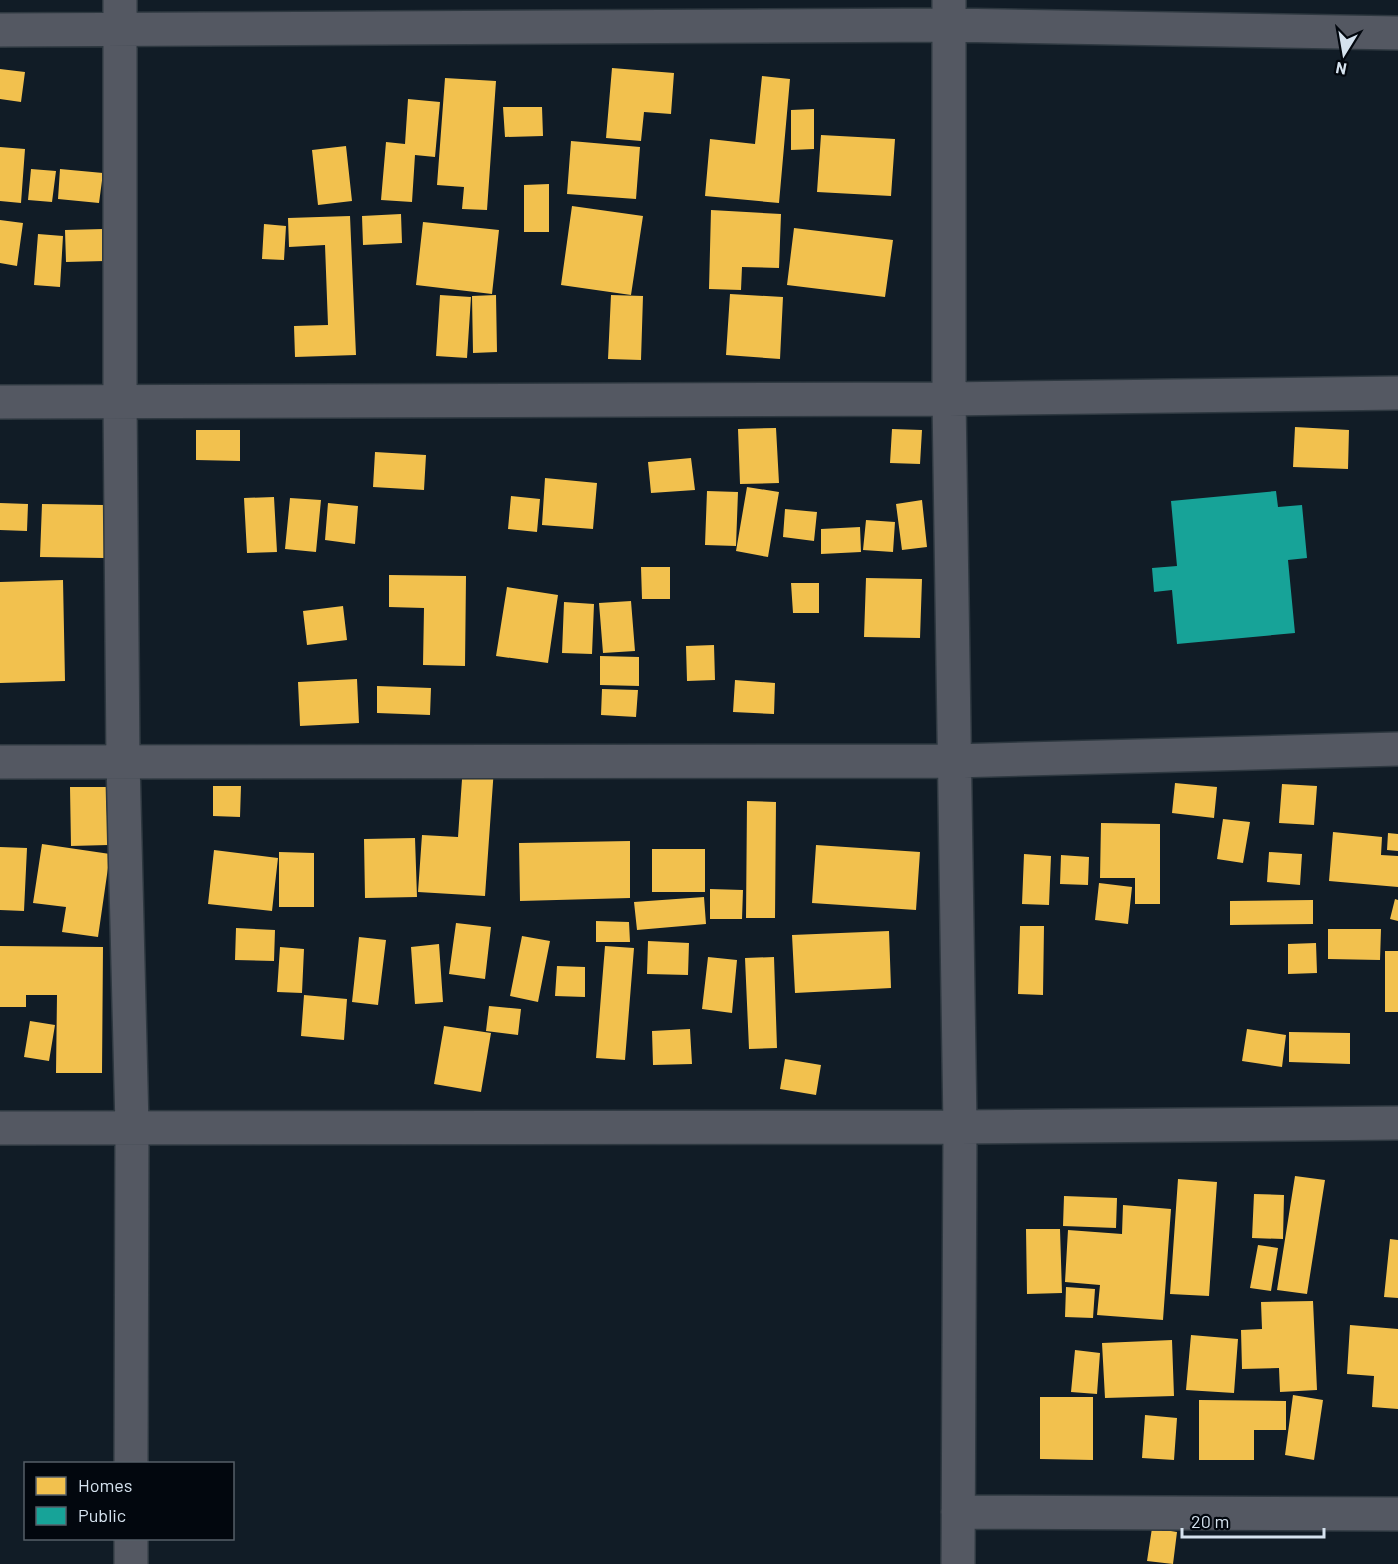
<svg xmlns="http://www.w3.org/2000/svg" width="1398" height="1564" font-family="Barlow,sans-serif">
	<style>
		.homes { fill: #f2c14e }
		.public { fill: #17a398 }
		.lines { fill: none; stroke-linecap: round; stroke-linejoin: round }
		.minor-casing { stroke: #2e3840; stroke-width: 36 }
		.minor { stroke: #545862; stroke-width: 33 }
	</style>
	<rect width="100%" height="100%" fill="#111c26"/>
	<!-- homes -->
	<path class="homes" d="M612,68L674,73L671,114L644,112L641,141L606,138Z
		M0,69L25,72L21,102L0,99Z
		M762,76L790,79L779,203L705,196L710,139L755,144Z
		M445,78L496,81L487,210L462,209L464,187L437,185Z
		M408,99L440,102L435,157L415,155L412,202L381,200L386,142L405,144Z
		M503,107H542L543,136L505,137Z
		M814,109V149L791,150V110Z
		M821,135L895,139L891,196L817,192Z
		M571,141L640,147L636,199L567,194Z
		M346,146L352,201L318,205L312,150Z
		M0,147L25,149L21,203L0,201Z
		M31,169L56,171L52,202L28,200Z
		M60,169L103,173L99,203L58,199Z
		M549,184V232H524V185Z
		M572,206L643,216L631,295L561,285Z
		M711,210L781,214L779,268L742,267L741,290L709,289Z
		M401,214L402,243L363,245L362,216Z
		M350,216L356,355L295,357L294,326L328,325L325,245L289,247L288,218Z
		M0,220L23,223L17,266L0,263Z
		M423,222L499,230L492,294L416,285Z
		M264,224L286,226L284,260L262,259Z
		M794,228L893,240L885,297L787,285Z
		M103,229L105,261L66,262L65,230Z
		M38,234L63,236L60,287L34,285Z
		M730,294L783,297L780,359L726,355Z
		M440,295L471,297L467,358L436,356Z
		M496,295L497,352L473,353L472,296Z
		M611,295L643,296L641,360L608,359Z
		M1295,427L1349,430L1348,469L1293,467Z
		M776,428L779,483L740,484L738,429Z
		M892,429L922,430L920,464L890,463Z
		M196,430H240V461L196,460Z
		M375,452L426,455L424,490L373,487Z
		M691,458L695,490L651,493L648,462Z
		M545,478L597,483L593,529L542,525Z
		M747,487L779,492L768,557L736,551Z
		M707,491L738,492L736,546L705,545Z
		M511,496L540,499L537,532L508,529Z
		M274,497L277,552L247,553L244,498Z
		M290,498L321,500L316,552L285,549Z
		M922,500L927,547L902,550L896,504Z
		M0,503L28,504L27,531L0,530Z
		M328,503L358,506L355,544L325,540Z
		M42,504L104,505V558L40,557Z
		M785,509L817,512L814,541L783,537Z
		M866,520L895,522L893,552L863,550Z
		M860,527L861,552L821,554V529Z
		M641,567H670V599H642Z
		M389,575L466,576L465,666L423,665L424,608L389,607Z
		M866,578L922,579L920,638L864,637Z
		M63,580L65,681L0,683V582Z
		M791,583H819V613H793Z
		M507,587L558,595L548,663L496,656Z
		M631,601L635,651L603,653L599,603Z
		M564,602L594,604L592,654L562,653Z
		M343,606L347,640L307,645L303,611Z
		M714,645L715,680L687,681L686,646Z
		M600,656L639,657V686L600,685Z
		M357,679L359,723L300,726L298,682Z
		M735,680L775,683L774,714L733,712Z
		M377,686L431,688L430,715L377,713Z
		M602,689L638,690L636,717L601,715Z
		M463,765L494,768L485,896L418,892L422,835L458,837Z
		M1175,783L1217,787L1214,818L1172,813Z
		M1282,784L1317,786L1314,825L1279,823Z
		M213,786H241L240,817L213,816Z
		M70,787H106L108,845L71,846Z
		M747,801L776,802L775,918H746Z
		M1223,819L1250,822L1243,863L1217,859Z
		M1101,823L1160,824V904H1135V878H1100Z
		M1333,832L1382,837L1381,855L1398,856V887L1329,881Z
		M1388,833L1398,834V851L1387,850Z
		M415,838L417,897L365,898L364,839Z
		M630,841V898L520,901L519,843Z
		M42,844L110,854L98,937L62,932L66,907L33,903Z
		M816,845L920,852L916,910L812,903Z
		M0,847L27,848L24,911L0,910Z
		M652,849H705V892H652Z
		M214,850L278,858L272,911L208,904Z
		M279,852L314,853V907H279Z
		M1269,852L1302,854L1300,885L1267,882Z
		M1024,854L1051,856L1049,905L1022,904Z
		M1061,855L1089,857L1088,885L1060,884Z
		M1099,883L1132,887L1128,924L1095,920Z
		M710,889L743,890L742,919H710Z
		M704,897L706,924L637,930L634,902Z
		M1395,899L1398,900V921L1390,919Z
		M1313,900V924L1230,925V901Z
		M596,921L629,922L630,942H596Z
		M456,923L491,927L485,979L449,974Z
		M1020,926H1044L1043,995L1018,994Z
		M236,928L275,930L274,961L235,960Z
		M1328,929H1381L1380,960L1328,959Z
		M889,931L891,988L795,993L792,935Z
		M522,936L550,941L538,1002L510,996Z
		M359,937L386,940L378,1005L352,1002Z
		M648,941L689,943L688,975L647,974Z
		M1316,943L1317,973L1288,974V944Z
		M439,944L443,1002L415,1004L411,947Z
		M0,946L103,947L102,1073H56L57,995H26V1007H0Z
		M605,946L634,948L625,1060L596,1058Z
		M280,947L304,949L302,993L277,992Z
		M1385,951H1398V1012H1385Z
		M708,957L737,960L732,1013L702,1009Z
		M774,957L777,1048L749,1049L745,958Z
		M557,966L585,967V997L555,996Z
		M304,995L347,999L344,1040L301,1036Z
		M489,1006L521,1009L518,1035L486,1031Z
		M30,1021L55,1025L49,1061L24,1057Z
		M444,1026L491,1033L481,1092L434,1084Z
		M690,1029L692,1064L653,1065L652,1031Z
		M1247,1029L1286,1035L1282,1067L1242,1061Z
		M1289,1032L1350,1033V1064L1289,1062Z
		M785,1059L821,1065L816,1095L780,1089Z
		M1295,1176L1325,1180L1307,1294L1277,1290Z
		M1178,1179L1217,1182L1209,1296L1170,1294Z
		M1254,1194L1284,1195L1283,1239L1252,1238Z
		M1064,1196L1117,1198L1116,1228L1063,1226Z
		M1123,1205L1171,1209L1163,1320L1097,1315L1100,1285L1065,1282L1068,1230L1122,1234Z
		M1026,1229H1060L1062,1293L1027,1294Z
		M1390,1239L1398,1240V1298L1384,1297Z
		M1258,1245L1278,1248L1271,1291L1250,1288Z
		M1066,1287L1095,1289L1093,1318L1065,1317Z
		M1313,1301L1317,1390L1280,1392L1279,1368L1242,1369L1241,1330L1262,1329L1261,1302Z
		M1350,1325L1398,1329V1409L1372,1407L1374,1376L1347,1374Z
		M1191,1335L1238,1339L1234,1393L1186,1390Z
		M1172,1340L1174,1396L1105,1398L1102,1343Z
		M1075,1350L1100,1353L1097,1394L1071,1392Z
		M1293,1395L1323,1400L1314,1460L1285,1455Z
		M1040,1397H1093V1460L1040,1459Z
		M1199,1400L1286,1401V1430H1254V1460H1199Z
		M1145,1415L1177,1418L1174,1460L1142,1458Z
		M1152,1528L1177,1532L1173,1564L1147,1561Z"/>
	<!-- public -->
	<path class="public" d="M1276,491L1278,507L1302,505L1307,558L1288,560L1295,633L1177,644L1172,590L1154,592L1152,568L1177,566L1171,501Z"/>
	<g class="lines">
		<defs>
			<path id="minor" d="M120,0V401L123,761L132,1127L131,1464
				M949,0V399L960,1127L958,1564
				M0,30L949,25L1398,33
				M0,402L949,399L1398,393
				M0,762L954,761L1398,749
				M0,1128L960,1127L1398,1123
				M958,1512L1398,1514
				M131,1564V1538"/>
		</defs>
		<!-- minor casing -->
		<use href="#minor" class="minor-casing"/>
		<!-- minor -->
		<use href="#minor" class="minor"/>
	</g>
	<!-- legend -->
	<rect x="24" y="1462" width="210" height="78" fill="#02070e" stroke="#565f68" stroke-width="1.5"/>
	<rect x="36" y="1477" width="30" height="18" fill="#f2c14e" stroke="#565f68" stroke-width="1.5"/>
	<text x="78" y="1492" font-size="18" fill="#d5e2ee">Homes</text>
	<rect x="36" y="1507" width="30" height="18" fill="#17a398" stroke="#565f68" stroke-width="1.5"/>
	<text x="78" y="1522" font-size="18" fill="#d5e2ee">Public</text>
	<!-- north arrow -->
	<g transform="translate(1344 54) rotate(191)" stroke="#02070e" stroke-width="4.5" paint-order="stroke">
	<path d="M0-4.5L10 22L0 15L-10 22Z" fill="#d5e2ee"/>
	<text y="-9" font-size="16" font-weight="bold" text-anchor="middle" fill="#d5e2ee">N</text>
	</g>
	<!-- scale -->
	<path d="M1182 1528v9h142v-9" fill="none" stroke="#d5e2ee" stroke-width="3"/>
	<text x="1191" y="1528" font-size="18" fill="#d5e2ee" stroke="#02070e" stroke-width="4.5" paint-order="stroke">20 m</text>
</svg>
